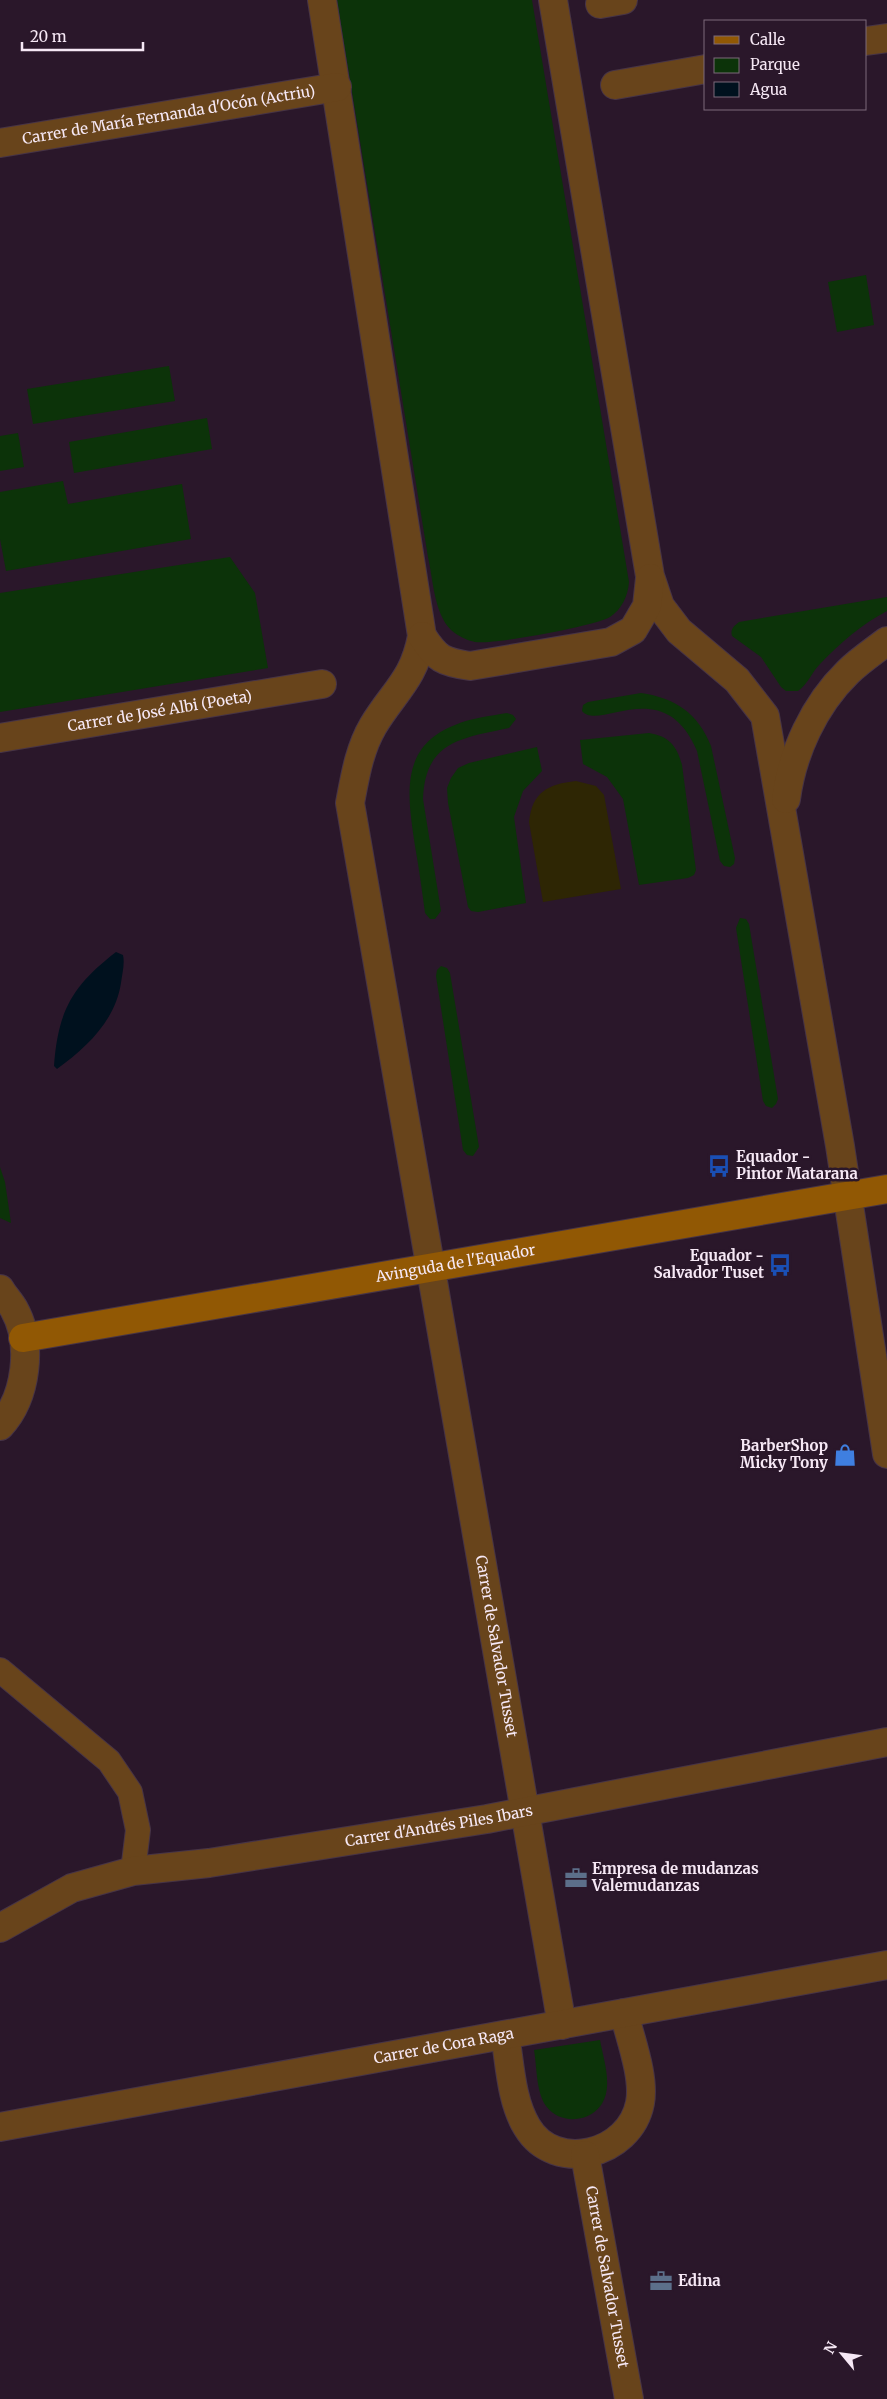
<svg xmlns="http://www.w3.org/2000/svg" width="887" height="2399" font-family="Merriweather,serif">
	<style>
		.green { fill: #0c3309 }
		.sand { fill: #2e2604 }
		.water { fill: #00111e }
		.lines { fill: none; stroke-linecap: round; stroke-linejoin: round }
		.lane-casing { stroke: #473446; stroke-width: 26 }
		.street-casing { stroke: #473446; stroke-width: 30 }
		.secondary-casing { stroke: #473446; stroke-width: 30 }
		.lane { stroke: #68441b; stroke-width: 24 }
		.street { stroke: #68441b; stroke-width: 28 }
		.secondary { stroke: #915804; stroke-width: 28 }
		.labels { text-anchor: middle; stroke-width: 5; stroke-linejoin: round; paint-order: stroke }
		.street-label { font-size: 15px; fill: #f6e8f5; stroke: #2a172a }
		.poi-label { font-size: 15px; font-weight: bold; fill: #f6e8f5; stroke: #2a172a; text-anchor: start }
	</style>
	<rect width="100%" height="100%" fill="#2a172a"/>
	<!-- green -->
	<path class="green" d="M337,0H532L629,582C628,596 622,609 610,617C596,626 491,645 475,642C466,640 458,636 451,630C434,613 433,579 428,557Z
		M866,275L874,325L837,332L828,282Z
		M169,366L175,401L33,424L27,389Z
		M207,418L212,449L74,473L69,442Z
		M18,433L24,467L0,471V436Z
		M63,481L68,504L182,484L191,539L6,571L0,539V492Z
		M230,557L255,593L268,668L0,712V593Z
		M887,597V611C862,624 840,643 820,664C812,672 808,684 798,691H786L781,687L761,657L732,636C730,629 734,626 739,622Z
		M641,693C675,698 698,713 711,746L735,858L734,864L730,867L724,866L720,861L697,751C664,672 599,732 582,711L583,705L588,702Z
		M507,713L513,715L516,719L509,728C462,738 425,741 423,799L441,911L435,919H430L425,913C422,891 419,868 415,846C408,798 398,747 455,725C471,718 490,716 507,713Z
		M649,733C669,736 677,746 682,765L696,870L694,875L688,878L639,885L623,799L607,777L583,764L580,740Z
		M537,747L542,771L523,791L514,817L526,903L478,912L471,911L468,907L448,803L447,788L451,778L458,768L469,763Z
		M740,918L746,919L749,924L778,1099L776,1104L772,1108L766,1106L763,1101L736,928Z
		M441,966L447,968L450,973L479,1147L473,1156L467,1155L463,1150L436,976L437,970Z
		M0,1167L5,1182L11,1223L0,1218Z
		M600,2040C603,2057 611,2080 605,2097C597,2122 561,2127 546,2106C536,2092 537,2067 534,2050Z"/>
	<!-- sand -->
	<path class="sand" d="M576,781L596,786L604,795L621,889L543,902L529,822C532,792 548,784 576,781Z"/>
	<!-- water -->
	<path class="water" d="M116,952L123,955C125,964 122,974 121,983C115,1021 87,1047 57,1069L54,1066C58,1011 72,986 116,952Z"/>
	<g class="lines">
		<defs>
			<path id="lane" d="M0,1670L109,1761L130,1792L138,1830L133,1871"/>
			<g id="street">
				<path id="s1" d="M322,0L422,636C414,680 394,691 373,726C359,750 355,777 350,803L562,2025"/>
				<path d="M553,0L650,576L660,606L679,631L737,680L765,716L840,1146L887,1454"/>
				<path d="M600,4L623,0"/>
				<path d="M866,41L887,38"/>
				<path d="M615,85L706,69"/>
				<path id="s2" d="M0,143L337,87"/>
				<path d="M422,636C437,659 443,662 470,666L611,642L633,630L647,606L650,578"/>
				<path id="s3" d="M0,738L322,684"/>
				<path d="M786,799C792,753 814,705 848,672C859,661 874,651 887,641"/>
				<path d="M0,1289C4,1296 10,1302 14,1309C33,1343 27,1397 0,1426"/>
				<path id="s4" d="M0,1928L72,1888L133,1871L209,1863L487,1819L887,1742"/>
				<path d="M505,2035C510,2064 511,2101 527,2127C555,2174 630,2155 640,2103C645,2077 630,2038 624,2013"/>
				<path id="s5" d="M0,2127L887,1965"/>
				<path id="s6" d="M585,2155L629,2399"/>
			</g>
			<g id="secondary">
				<path id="s7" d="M23,1338L887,1189"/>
			</g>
		</defs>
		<!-- lane casing -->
		<use href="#lane" class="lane-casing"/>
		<!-- street casing -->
		<use href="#street" class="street-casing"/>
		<!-- secondary casing -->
		<use href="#secondary" class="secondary-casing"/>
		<!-- lane -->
		<use href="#lane" class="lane"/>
		<!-- street -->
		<use href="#street" class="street"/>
		<!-- secondary -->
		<use href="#secondary" class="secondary"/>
	</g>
	<!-- icons -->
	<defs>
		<symbol id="bus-bare" viewBox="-9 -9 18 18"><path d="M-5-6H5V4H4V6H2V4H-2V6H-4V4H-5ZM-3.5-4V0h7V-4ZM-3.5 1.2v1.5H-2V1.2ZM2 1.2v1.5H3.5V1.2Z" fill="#1a4fb4" stroke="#2a172a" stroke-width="2.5" paint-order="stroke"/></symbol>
		<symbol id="shop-bare" viewBox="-9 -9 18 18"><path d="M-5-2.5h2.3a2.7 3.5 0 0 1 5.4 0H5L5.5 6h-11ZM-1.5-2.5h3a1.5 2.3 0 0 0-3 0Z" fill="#3f7fe0" stroke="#2a172a" stroke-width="2.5" paint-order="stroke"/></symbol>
		<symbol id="office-bare" viewBox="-9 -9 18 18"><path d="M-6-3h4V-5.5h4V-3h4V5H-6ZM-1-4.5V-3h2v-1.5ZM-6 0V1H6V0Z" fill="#5c6f8a" stroke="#2a172a" stroke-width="2.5" paint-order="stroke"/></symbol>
	</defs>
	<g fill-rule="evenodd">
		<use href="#bus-bare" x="703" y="1150" width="32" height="32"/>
		<use href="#bus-bare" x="764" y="1249" width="32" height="32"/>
		<use href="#shop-bare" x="829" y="1439" width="32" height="32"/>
		<use href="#office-bare" x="560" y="1862" width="32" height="32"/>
		<use href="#office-bare" x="645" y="2265" width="32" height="32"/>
	</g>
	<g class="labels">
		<!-- street labels -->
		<g class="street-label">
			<text dy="5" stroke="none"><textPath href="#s2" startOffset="171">Carrer de María Fernanda d'Ocón (Actriu)</textPath></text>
			<text dy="5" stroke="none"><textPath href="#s3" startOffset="162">Carrer de José Albi (Poeta)</textPath></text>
			<text dy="5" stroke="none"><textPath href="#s7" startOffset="439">Avinguda de l'Equador</textPath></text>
			<text dy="5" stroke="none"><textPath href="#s1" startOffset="1684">Carrer de Salvador Tusset</textPath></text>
			<text dy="5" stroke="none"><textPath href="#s4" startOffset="455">Carrer d'Andrés Piles Ibars</textPath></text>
			<text dy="5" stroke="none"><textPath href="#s5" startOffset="451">Carrer de Cora Raga</textPath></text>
			<text dy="5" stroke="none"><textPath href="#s6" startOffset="124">Carrer de Salvador Tusset</textPath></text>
		</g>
		<!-- poi labels -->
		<g class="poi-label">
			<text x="736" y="1162">Equador -<tspan x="736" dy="17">Pintor Matarana</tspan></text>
			<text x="764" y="1261" text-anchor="end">Equador -<tspan x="764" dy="17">Salvador Tuset</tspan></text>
			<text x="828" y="1451" text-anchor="end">BarberShop<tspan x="828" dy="17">Micky Tony</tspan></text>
			<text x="592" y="1874">Empresa de mudanzas<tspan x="592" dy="17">Valemudanzas</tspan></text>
			<text x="678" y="2286">Edina</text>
		</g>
	</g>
	<!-- legend -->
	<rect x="704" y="20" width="162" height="90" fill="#2a172a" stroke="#7c6b7b"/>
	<rect x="714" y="36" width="25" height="8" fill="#915804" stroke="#7c6b7b"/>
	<text x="750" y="45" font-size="15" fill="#f6e8f5">Calle</text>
	<rect x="714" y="58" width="25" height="15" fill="#0c3309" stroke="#7c6b7b"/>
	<text x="750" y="70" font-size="15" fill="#f6e8f5">Parque</text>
	<rect x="714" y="82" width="25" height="15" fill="#00111e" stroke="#7c6b7b"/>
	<text x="750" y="95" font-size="15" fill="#f6e8f5">Agua</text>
	<!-- north arrow -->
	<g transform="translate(842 2354) rotate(299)" stroke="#2a172a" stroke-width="4" paint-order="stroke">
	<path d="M0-4L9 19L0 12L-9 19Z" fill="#f6e8f5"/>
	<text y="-8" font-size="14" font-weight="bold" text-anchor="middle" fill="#f6e8f5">N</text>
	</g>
	<!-- scale -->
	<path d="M22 42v8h121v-8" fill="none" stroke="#f6e8f5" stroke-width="2.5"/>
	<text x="30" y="42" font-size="15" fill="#f6e8f5" stroke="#2a172a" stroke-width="4" paint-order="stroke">20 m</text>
</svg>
